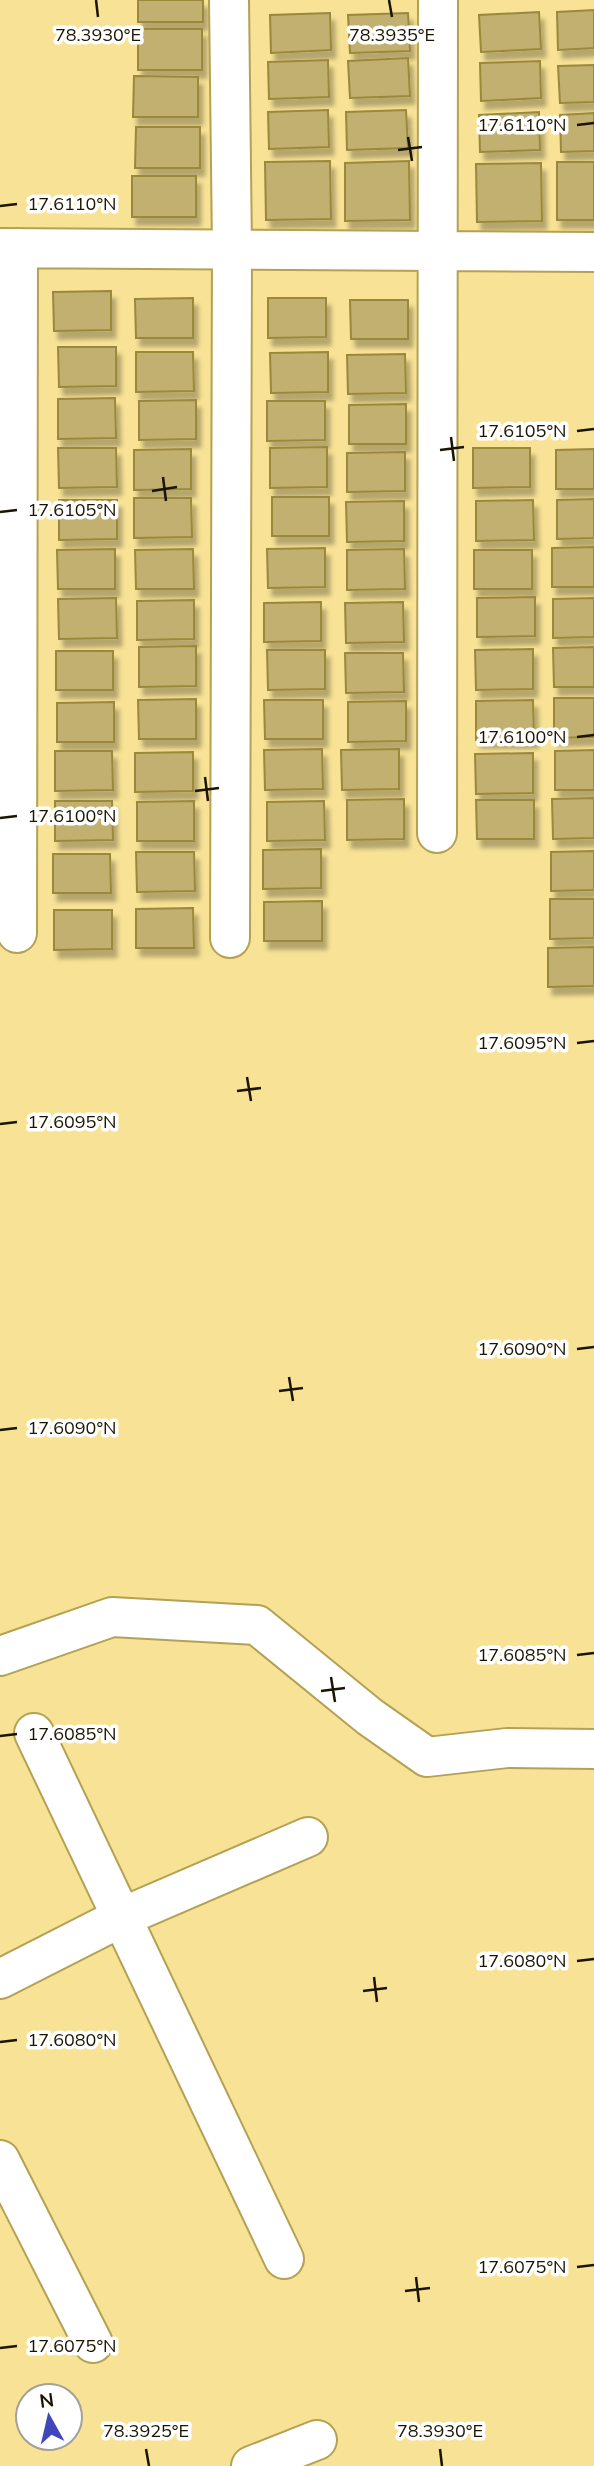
<svg xmlns="http://www.w3.org/2000/svg" width="594" height="2466" font-family="Mulish,sans-serif">
	<style>
		.building { fill: #c1b070; stroke: #9b883b; stroke-width: 2; filter: url(#shadow) }
		.lines { fill: none; stroke-linecap: round; stroke-linejoin: round }
		.minor-casing { stroke: #b4a154; stroke-width: 42 }
		.minor { stroke: #fff; stroke-width: 38 }
		.ticks { fill: none; stroke: #1a1400; stroke-width: 2.5 }
		.ticks-label { font-size: 18px; text-anchor: middle; fill: #1a1400; stroke: #fff; stroke-width: 7; stroke-linejoin: round; paint-order: stroke }
	</style>
	<defs>
		<filter id="shadow"><feDropShadow dx="4.5" dy="8" stdDeviation="2" flood-color="#0004"/></filter>
	</defs>
	<rect width="100%" height="100%" fill="#f7e295"/>
	<!-- building -->
	<path class="building" d="M138,0H203V22H138Z
		M594,10V48L558,50L557,12Z
		M539,12L541,49L481,52L479,15Z
		M330,13L331,50L271,53L270,15Z
		M408,13L410,51L350,53L348,15Z
		M138,29H202V70H138Z
		M408,58L410,96L350,98L348,61Z
		M328,60L329,97L269,99L268,62Z
		M540,61L541,98L481,101L480,63Z
		M594,65V102L560,103L558,66Z
		M134,76L198,77V117H133Z
		M328,110L329,147L269,149L268,112Z
		M406,110L408,148L347,150L346,112Z
		M539,112L540,150L480,152L479,115Z
		M594,113V151L561,152L560,115Z
		M136,127H200V168H135Z
		M330,161L331,219L266,220L265,162Z
		M409,161L410,220L345,221V163Z
		M557,162H594V220H557Z
		M541,163L542,221L477,222L476,164Z
		M132,176H196V217H132Z
		M111,291V330L54,331L53,292Z
		M193,298V338H136L135,299Z
		M268,298H326V337L268,338Z
		M350,300H408V339H351Z
		M58,347H116V386L59,387Z
		M136,352H193L194,391L136,392Z
		M328,352V392L271,393L270,353Z
		M405,354L406,393L348,394L347,355Z
		M115,398L116,438L58,439V399Z
		M196,400V439L139,440V401Z
		M267,401H325V440L267,441Z
		M406,404V444H349V405Z
		M327,447V487L270,488V448Z
		M58,448H116L117,487L59,488Z
		M473,448H530V487L473,488Z
		M191,449V489L134,490V450Z
		M594,449V489H556V450Z
		M405,452V491L347,492V453Z
		M272,497H329V536H272Z
		M134,498H191L192,537L134,538Z
		M594,499V538L557,539V500Z
		M59,500H117V539L59,540Z
		M533,500L534,540L476,541V501Z
		M404,501V541L347,542L346,502Z
		M594,547V587H552V548Z
		M325,548V587L268,588L267,549Z
		M115,549V589H58L57,550Z
		M193,549L194,589H136L135,550Z
		M404,549L405,589L347,590V550Z
		M474,550H532V589H474Z
		M535,597V636L477,637V598Z
		M116,598L117,638L59,639L58,599Z
		M594,598V637L553,638V599Z
		M194,600V639L137,640V601Z
		M321,602V641L264,642V603Z
		M403,602L404,642L346,643L345,603Z
		M196,646V686L139,687V647Z
		M594,647V687H554L553,648Z
		M533,649V689L476,690L475,650Z
		M267,650H325V689L268,690Z
		M56,651H113V690H56Z
		M345,653H403L404,692L346,693Z
		M554,698H594V737L554,738Z
		M196,699V739H139L138,700Z
		M264,700H323V739H265Z
		M533,700L534,740H476V701Z
		M406,701V741L348,742V702Z
		M114,702V742H57V703Z
		M322,749L323,789L265,790L264,750Z
		M399,749V789L342,790L341,750Z
		M594,750V790H555V751Z
		M55,751H112L113,790L55,791Z
		M193,752V791L135,792V753Z
		M533,753V793L476,794L475,754Z
		M594,798V838L553,839L552,799Z
		M404,799V839L347,840V800Z
		M476,800H534V839H477Z
		M55,801H112L113,840L55,841Z
		M194,801V841H137V802Z
		M324,801L325,840L267,841V802Z
		M321,849V888L263,889V850Z
		M594,851V890L551,891V852Z
		M136,852H194L195,891L137,892Z
		M53,854H110L111,893H53Z
		M550,899H594V938L550,939Z
		M322,901V941H264V902Z
		M193,908L194,948H136V909Z
		M54,910H112V949L54,950Z
		M594,947V986L548,987V948Z"/>
	<g class="lines">
		<defs>
			<path id="minor" d="M229,0L232,249L230,938
				M0,248L594,252
				M437,833L438,0
				M17,933L18,248
				M0,1656L112,1617L257,1625L370,1717L427,1757L507,1748L594,1749
				M34,1733L284,2259
				M0,1979L120,1918L308,1837
				M0,2160L93,2343
				M251,2466L317,2440"/>
		</defs>
		<!-- minor casing -->
		<use href="#minor" class="minor-casing"/>
		<!-- minor -->
		<use href="#minor" class="minor"/>
	</g>
	<!-- ticks -->
	<path class="ticks" d="M96,0L98,17M389,0L392,17M577,125L594,123M408,137L412,161M398,150L422,147M0,206L17,204M577,431L594,429M451,437L454,461M440,450L464,447M163,477L166,501M152,491L177,487M0,512L17,510M577,737L594,735M205,777L208,801M195,791L219,788M0,818L17,816M577,1043L594,1041M247,1077L251,1101M237,1091L261,1088M0,1124L17,1122M577,1349L594,1347M289,1377L293,1401M279,1391L303,1388M0,1430L17,1428M577,1655L594,1653M331,1677L335,1702M321,1691L345,1688M0,1736L17,1734M577,1961L594,1959M374,1977L377,2002M363,1991L387,1988M0,2042L17,2040M577,2267L594,2265M416,2277L419,2302M405,2291L430,2288M0,2348L17,2346M146,2449L149,2466M440,2449L442,2466"/>
	<g class="ticks-label">
		<text x="98" y="41">78.3930°E</text>
		<text x="392" y="41">78.3935°E</text>
		<text x="522" y="131">17.6110°N</text>
		<text x="72" y="210">17.6110°N</text>
		<text x="522" y="437">17.6105°N</text>
		<text x="72" y="516">17.6105°N</text>
		<text x="522" y="743">17.6100°N</text>
		<text x="72" y="822">17.6100°N</text>
		<text x="522" y="1049">17.6095°N</text>
		<text x="72" y="1128">17.6095°N</text>
		<text x="522" y="1355">17.6090°N</text>
		<text x="72" y="1434">17.6090°N</text>
		<text x="522" y="1661">17.6085°N</text>
		<text x="72" y="1740">17.6085°N</text>
		<text x="522" y="1967">17.6080°N</text>
		<text x="72" y="2046">17.6080°N</text>
		<text x="522" y="2273">17.6075°N</text>
		<text x="72" y="2352">17.6075°N</text>
		<text x="146" y="2437">78.3925°E</text>
		<text x="440" y="2437">78.3930°E</text>
	</g>
	<!-- north arrow -->
	<g transform="translate(49 2417) rotate(352)"><circle r="33" fill="#ffffff" stroke="#a3a199" stroke-width="2"/>
	<path d="M0-5L12 26L0 18L-12 26Z" fill="#4246bb"/>
	<text y="-10" font-size="19" font-weight="bold" text-anchor="middle" fill="#1a1400">N</text>
	</g>
</svg>
